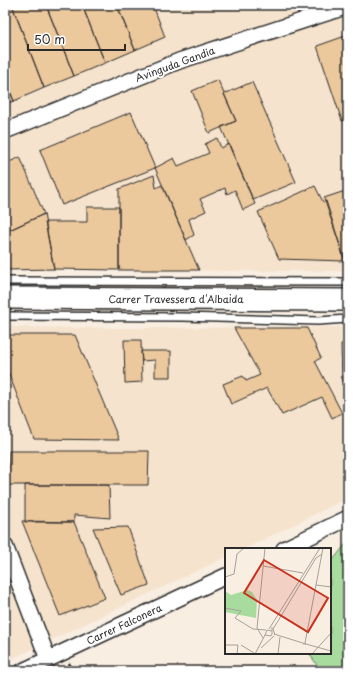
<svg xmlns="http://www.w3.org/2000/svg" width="353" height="676" font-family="'Playpen Sans',sans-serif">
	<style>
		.built { fill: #f5e3cd }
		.green { fill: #a8dc9e; stroke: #6a8464 }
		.building { fill: #ecc89d; stroke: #2b2b2b }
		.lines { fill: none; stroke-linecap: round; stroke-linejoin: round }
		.lane-casing { stroke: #2b2b2b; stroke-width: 10 }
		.street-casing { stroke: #2b2b2b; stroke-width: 18 }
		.secondary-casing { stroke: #2b2b2b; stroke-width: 24 }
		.path { stroke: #2b2b2b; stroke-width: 2.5; stroke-dasharray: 3 3; stroke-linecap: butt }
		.lane { stroke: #fff; stroke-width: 7 }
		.street { stroke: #fff; stroke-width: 15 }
		.secondary { stroke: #fff; stroke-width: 21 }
		.labels { text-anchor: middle; stroke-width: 3.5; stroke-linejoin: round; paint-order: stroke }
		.street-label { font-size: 10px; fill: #2b2b2b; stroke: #fff }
		.inset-road { fill: none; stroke: #a7a099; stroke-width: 1 }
		.view { fill: #c8321e; fill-opacity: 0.15; stroke: #c8321e; stroke-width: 2 }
		.inset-edge { fill: none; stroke: #2b2b2b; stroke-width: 2 }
	</style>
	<rect width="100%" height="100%" fill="#f9eee2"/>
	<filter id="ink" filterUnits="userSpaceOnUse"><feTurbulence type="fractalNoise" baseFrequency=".025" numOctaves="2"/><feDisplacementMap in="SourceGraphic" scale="8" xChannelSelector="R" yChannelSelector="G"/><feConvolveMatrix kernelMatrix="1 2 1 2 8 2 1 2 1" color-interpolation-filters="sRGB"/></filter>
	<g filter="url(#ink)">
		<!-- built -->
		<path class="built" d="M5,5H348V271L5,270Z
			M5,327L126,328L348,327V498L244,549H226V557L5,662Z"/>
		<!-- green -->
		<path class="green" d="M348,541V671H321L309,653H330V564Z"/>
		<!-- building -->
		<path class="building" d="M5,5H12L44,88L14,101L5,79Z
			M12,5H46L74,76L44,88Z
			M46,5H82L105,63L74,76Z
			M82,5H117L135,50L105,63Z
			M117,5H153L165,37L135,50Z
			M348,35V119L342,121L317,46Z
			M5,79L14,101L5,104Z
			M218,80L236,121L209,133L192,91Z
			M252,82L296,182L253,200L221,127L236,121L224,94Z
			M131,112L155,168L62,205L40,150Z
			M217,138L221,148L229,144L255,204L243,210L235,190L227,194L225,188L200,199L206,211L189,219L194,235L186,240L155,168L174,158L178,166L209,153L205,144Z
			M20,157L44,214L5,232V164Z
			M154,175L156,188L162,185L199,270H119V189Z
			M315,186L323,202L326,201L345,261L279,259L258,212Z
			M348,190V261H345L324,198Z
			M87,207H119V270L54,269L45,222H87Z
			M44,214L54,269L7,270L5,262V232Z
			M234,328H307L321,358L315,361L342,413L332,418L322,397L282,415L267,388L231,404L223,384L243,376L246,381L260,375Z
			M5,335H75L119,440L34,439L5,364Z
			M124,340H141L142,382L125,383Z
			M348,343V385H342L341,344Z
			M141,351H171V377H155V360L142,361Z
			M9,451H149L148,485H8Z
			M25,485H109L110,518L74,515V522H25Z
			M22,521L74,522L105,598L60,616Z
			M128,527L149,585L121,595L93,528Z"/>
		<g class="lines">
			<defs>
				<path id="lane" d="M5,281L348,282
					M5,316L183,317L318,321L348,319"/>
				<path id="street" d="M5,131L179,61L348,6
					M5,546L48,659
					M284,549L348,518
					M23,671L226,576"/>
				<path id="secondary" d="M5,298L348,300"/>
			</defs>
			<!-- lane casing -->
			<use href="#lane" class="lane-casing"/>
			<!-- street casing -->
			<use href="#street" class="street-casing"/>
			<!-- secondary casing -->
			<use href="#secondary" class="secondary-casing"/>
			<!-- path -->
			<path class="path" d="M69,663L73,671"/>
			<!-- lane -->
			<use href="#lane" class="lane"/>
			<!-- street -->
			<use href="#street" class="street"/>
			<!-- secondary -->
			<use href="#secondary" class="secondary"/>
		</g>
	</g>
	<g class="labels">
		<!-- street labels -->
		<g class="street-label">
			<text transform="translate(175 64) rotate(-20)" y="4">Avinguda Gandia</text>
			<text x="176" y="303">Carrer Travessera d'Albaida</text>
			<text transform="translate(124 624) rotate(-25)" y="4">Carrer Falconera</text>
		</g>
	</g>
	<!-- overview -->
	<g transform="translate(225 548)">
		<rect width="106" height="106" fill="#f9eee2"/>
		<path d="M22,42L27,44L32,52L31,70L0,64V43L6,47Z" fill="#a8dc9e"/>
		<path class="inset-road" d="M38,18L78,25M0,29L9,26L12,6L19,0M91,37L106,39M0,60L16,63L10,70L28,81L41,82M44,81L95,0M47,83L42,82L40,87L46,88L47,86V79M49,86L81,96H78M50,87L48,81L53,73L91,10L97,6M38,90L32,80L40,0M80,95L98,0M81,96L106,103M0,97H13L12,106M16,97L29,105M36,100L49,88M30,106L40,87M53,106L55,89M87,106L106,85"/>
		<path class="view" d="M39,12L103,50L83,84L19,45Z"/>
		<rect width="106" height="106" class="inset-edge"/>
	</g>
	<!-- margin -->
	<rect width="353" height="676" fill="none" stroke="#fff" stroke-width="20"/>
	<rect x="10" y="10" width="333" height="656" fill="none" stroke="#2b2b2b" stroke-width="1.5" filter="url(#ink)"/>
	<!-- scale -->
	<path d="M28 44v6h97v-6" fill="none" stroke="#2b2b2b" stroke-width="2"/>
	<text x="34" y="44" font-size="12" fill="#2b2b2b" stroke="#ffffff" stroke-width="3" paint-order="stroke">50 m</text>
</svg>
